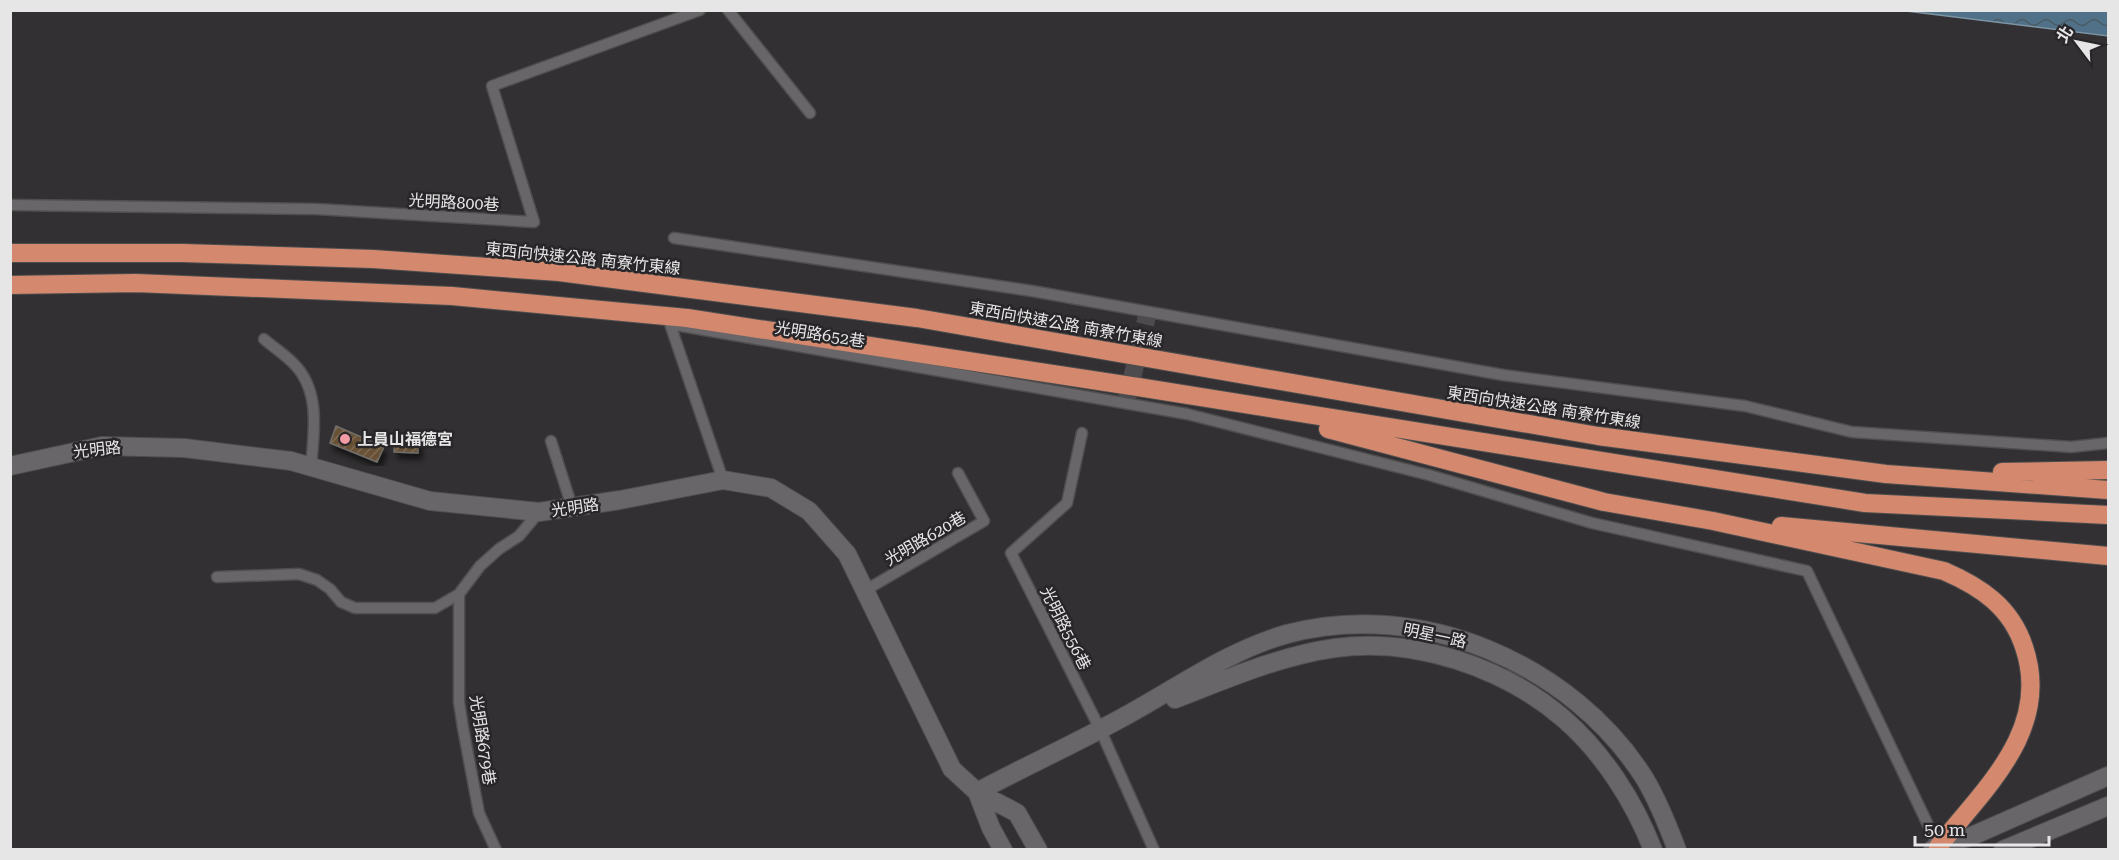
<svg xmlns="http://www.w3.org/2000/svg" width="2119" height="860" font-family="'Roboto Serif','Noto Sans TC',serif">
	<style>
		.water { fill: url(#water-waves); stroke: #7d94a4; stroke-width: 1.5 }
		.building { fill: url(#building-hatch); stroke: #6f6d6a; stroke-width: 1.5; filter: url(#shadow) }
		.lines { fill: none; stroke-linecap: round; stroke-linejoin: round }
		.street-tunnel { stroke: #4d4b4d; stroke-width: 18; stroke-dasharray: 18 9; stroke-linecap: butt }
		.lane-casing { stroke: #4f4e4f; stroke-width: 13 }
		.secondary-casing { stroke: #4f4e4f; stroke-width: 20 }
		.highway-casing { stroke: #4f4e4f; stroke-width: 20 }
		.lane { stroke: #696669; stroke-width: 10 }
		.secondary { stroke: #696669; stroke-width: 18 }
		.highway { stroke: #d4896e; stroke-width: 18 }
		.poi-dot { fill: #f39aa7; stroke: #282628; stroke-width: 2 }
		.labels { text-anchor: middle; stroke-width: 5; stroke-linejoin: round; paint-order: stroke }
		.street-label { font-size: 16px; fill: #e7e6e7; stroke: #282628 }
		.poi-label { font-size: 16px; font-weight: bold; fill: #e7e6e7; stroke: #282628; text-anchor: start }
	</style>
	<defs>
		<pattern id="water-waves" width="16" height="10" patternUnits="userSpaceOnUse" patternTransform="scale(1.5)"><rect width="16" height="10" fill="#507187"/><path d="M0 5q4-4 8 0t8 0" fill="none" stroke="#4a5b66"/></pattern>
		<pattern id="building-hatch" width="6" height="6" patternUnits="userSpaceOnUse" patternTransform="scale(1.5)"><rect width="6" height="6" fill="#685136"/><path d="M-1 1l2-2M0 6l6-6M5 7l2-2" fill="none" stroke="#7e6a53"/></pattern>
		<filter id="shadow"><feDropShadow dx="3.5" dy="6" stdDeviation="3" flood-color="#0009"/></filter>
	</defs>
	<rect width="100%" height="100%" fill="#323032"/>
	<!-- water -->
	<path class="water" d="M1906,11H2108V36Z"/>
	<!-- building -->
	<path class="building" d="M336,426L384,447L377,462L330,443Z
		M395,436H418V453L394,452Z"/>
	<g class="lines">
		<!-- street-tunnel -->
		<path class="street-tunnel" d="M1126,403L1148,312"/>
		<defs>
			<path id="lane" d="M728,10L810,113
				M10,205L316,209L534,222L492,86L700,10
				M674,238L1032,291L1503,375L1745,406L1852,432L2071,447L2108,443
				M264,339C273,347 284,354 293,363C321,390 314,432 311,466
				M1082,433L1067,503L1011,553L1100,729L1154,850
				M551,441L572,507
				M723,480L670,324L1187,414L1429,475L1592,523L1807,571L1940,850
				M217,577L299,574L317,580L330,589L341,602L355,608H435L459,594L480,566L499,549L519,536L539,512
				M864,591L984,521L958,473
				M459,594V702L463,728L479,813L496,850"/>
			<path id="secondary" d="M10,466L102,446L184,448L291,461L430,501L539,512L620,500L723,480L771,488L809,511L847,554L952,769L977,792L1017,813L1038,850
				M1175,699C1227,679 1279,656 1335,648C1414,637 1504,667 1564,719C1603,753 1634,801 1653,850
				M977,792C1024,767 1072,745 1118,720C1173,691 1226,651 1287,634C1420,598 1573,664 1645,779C1658,801 1668,826 1677,850
				M977,792L991,828L1003,850
				M1933,849L1972,836L2108,776
				M2003,850L2108,806"/>
			<path id="highway" d="M10,253H182L373,259L559,272L917,318L1598,436L1886,474L2108,490
				M10,285L136,283L452,296L687,318L1138,387L1865,503L2108,515
				M1328,429L1604,502L1713,521L1944,571C1981,587 2011,607 2024,647C2052,729 1985,788 1938,847
				M2002,472L2108,470
				M1781,526L2108,556"/>
		</defs>
		<!-- lane casing -->
		<use href="#lane" class="lane-casing"/>
		<!-- secondary casing -->
		<use href="#secondary" class="secondary-casing"/>
		<!-- highway casing -->
		<use href="#highway" class="highway-casing"/>
		<!-- lane -->
		<use href="#lane" class="lane"/>
		<!-- secondary -->
		<use href="#secondary" class="secondary"/>
		<!-- highway -->
		<use href="#highway" class="highway"/>
	</g>
	<!-- markers -->
	<circle class="poi-dot" cx="345" cy="439" r="6"/>
	<g class="labels">
		<!-- street labels -->
		<g class="street-label">
			<text transform="translate(454 202) rotate(3)" y="6">光明路800巷</text>
			<text transform="translate(583 258) rotate(6)" y="6">東西向快速公路 南寮竹東線</text>
			<text transform="translate(1066 324) rotate(10)" y="6">東西向快速公路 南寮竹東線</text>
			<text transform="translate(820 334) rotate(9)" y="6">光明路652巷</text>
			<text transform="translate(1544 407) rotate(9)" y="6">東西向快速公路 南寮竹東線</text>
			<text transform="translate(97 449) rotate(-6)" y="6">光明路</text>
			<text transform="translate(575 507) rotate(-8)" y="6">光明路</text>
			<text transform="translate(925 538) rotate(-30)" y="6">光明路620巷</text>
			<text transform="translate(1066 628) rotate(63)" y="6">光明路556巷</text>
			<text transform="translate(1435 635) rotate(12)" y="6">明星一路</text>
			<text transform="translate(483 740) rotate(81)" y="6">光明路679巷</text>
		</g>
		<!-- poi labels -->
		<g class="poi-label">
			<text x="357" y="445">上員山福德宮</text>
		</g>
	</g>
	<!-- border -->
	<rect width="2119" height="860" fill="none" stroke="#e7e6e7" stroke-width="24"/>
	<!-- north arrow -->
	<g transform="translate(2077 42) rotate(302)" stroke="#282628" stroke-width="4.5" paint-order="stroke">
	<path d="M0-4.5L10 22L0 15L-10 22Z" fill="#e7e6e7"/>
	<text y="-9" font-size="16" font-weight="bold" text-anchor="middle" fill="#e7e6e7">北</text>
	</g>
	<!-- scale -->
	<path d="M1915 836v9h134v-9" fill="none" stroke="#e7e6e7" stroke-width="3"/>
	<text x="1924" y="836" font-size="18" fill="#e7e6e7" stroke="#282628" stroke-width="4.5" paint-order="stroke">50 m</text>
</svg>
